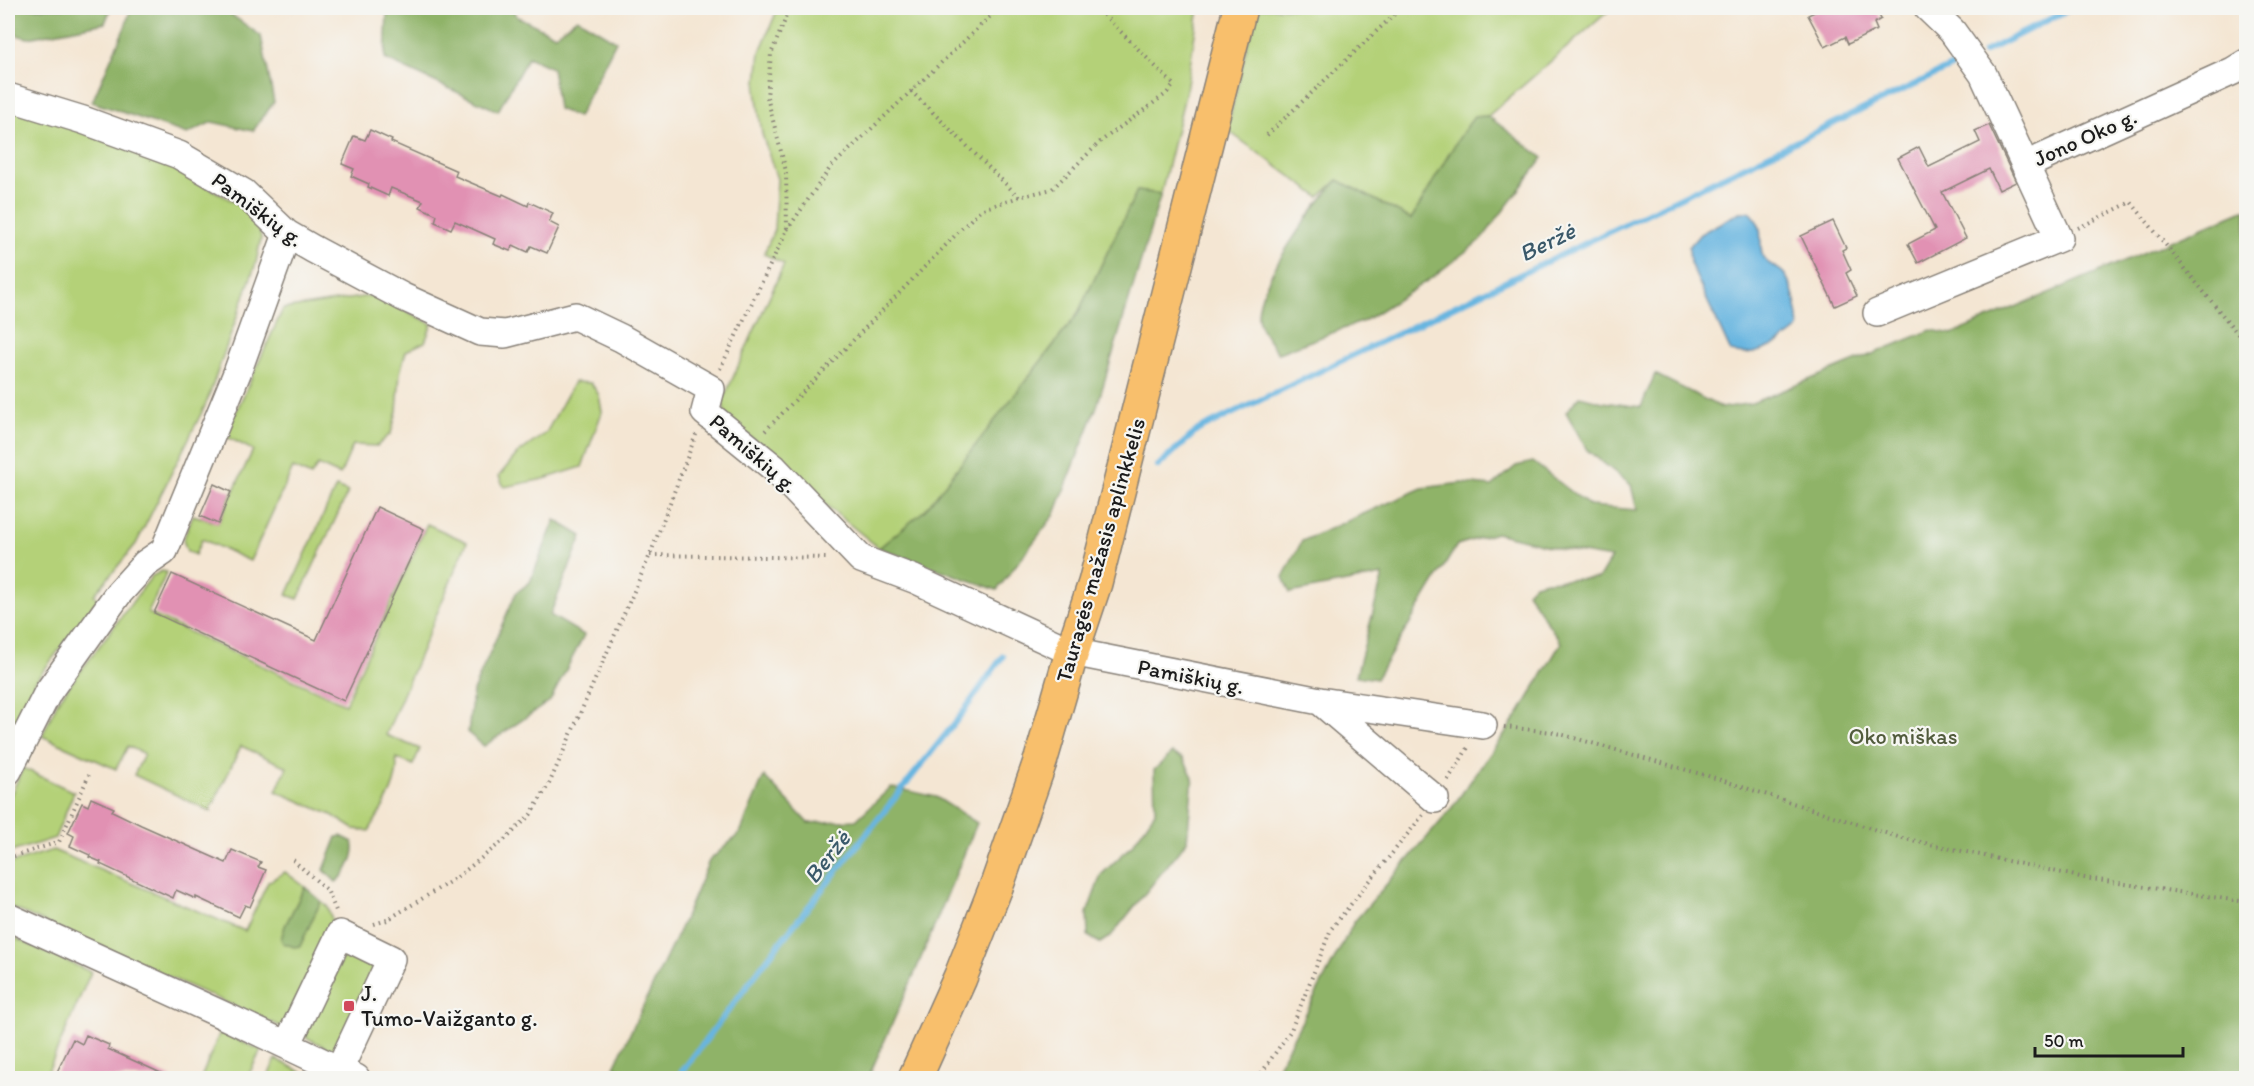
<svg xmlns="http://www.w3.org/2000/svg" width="2254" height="1086" font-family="Itim,sans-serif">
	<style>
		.green { fill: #b4d178; stroke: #68764a; stroke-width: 1.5 }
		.forest { fill: #8fb368; stroke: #566842; stroke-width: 1.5 }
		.water { fill: #67b5e0; stroke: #42687e; stroke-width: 1.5 }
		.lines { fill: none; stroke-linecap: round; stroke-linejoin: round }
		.stream { stroke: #67b5e0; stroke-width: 6 }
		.building { fill: #e191b3 }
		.minor-casing { stroke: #888178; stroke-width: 30 }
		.major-casing { stroke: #888178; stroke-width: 36 }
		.path { stroke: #888178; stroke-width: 4; stroke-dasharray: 1.5 4.5; stroke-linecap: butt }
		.minor { stroke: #fff; stroke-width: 27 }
		.major { stroke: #f8bf6c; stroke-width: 33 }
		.poi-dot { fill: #d1495b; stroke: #f6f6f2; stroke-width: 2 }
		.labels { text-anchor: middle; stroke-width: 4.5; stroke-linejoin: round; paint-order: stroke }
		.street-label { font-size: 22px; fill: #1c1c1c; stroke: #f6f6f2 }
		.park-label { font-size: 22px; fill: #515b3c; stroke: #f6f6f2 }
		.poi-label { font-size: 22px; fill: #1c1c1c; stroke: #f6f6f2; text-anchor: start }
		.water-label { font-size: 24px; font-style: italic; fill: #3a596a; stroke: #f6f6f2 }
	</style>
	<rect width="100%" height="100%" fill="#f6f6f2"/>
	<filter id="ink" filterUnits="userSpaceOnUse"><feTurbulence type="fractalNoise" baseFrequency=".0167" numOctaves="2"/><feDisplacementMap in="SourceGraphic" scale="12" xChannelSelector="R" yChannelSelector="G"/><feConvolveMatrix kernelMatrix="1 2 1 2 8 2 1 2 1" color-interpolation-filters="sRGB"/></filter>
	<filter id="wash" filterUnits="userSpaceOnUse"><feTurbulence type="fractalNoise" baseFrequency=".008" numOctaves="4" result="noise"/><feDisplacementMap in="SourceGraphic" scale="24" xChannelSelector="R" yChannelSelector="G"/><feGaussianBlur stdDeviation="1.35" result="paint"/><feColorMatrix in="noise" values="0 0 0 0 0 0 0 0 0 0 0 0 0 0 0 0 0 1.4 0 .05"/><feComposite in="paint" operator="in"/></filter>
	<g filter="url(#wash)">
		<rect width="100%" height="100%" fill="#f4e6d3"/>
		<!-- green -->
		<path class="green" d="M778,8H1199L1186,91L1161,194L1137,191L1077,315L925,510L879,548L827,506L726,415L722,402L784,264L764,254L774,230L777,179L762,134L756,91L760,52Z
			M1256,8H1612L1488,116L1474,117L1411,219L1338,180L1319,197L1227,130Z
			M8,102L119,136L257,215L261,238L256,263L206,404L136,544L94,595L98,599L34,683L40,690L11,736L8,734Z
			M375,295L432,324L425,342L406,351L400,373L397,411L391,433L377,446L353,445L340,475L318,465L311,476L293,468L250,561L202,539L195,555L187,551L183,540L193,515L218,523L253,450L225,436L283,309Z
			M574,382L591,383L599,395L602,412L582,467L544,479L504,487L499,476L517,454L546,433Z
			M336,487L348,492L298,599L287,595Z
			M427,524L467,542L386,735L420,749L413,765L396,758C401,783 381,810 369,831L354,829L332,815L276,791L287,767L241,746L210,811L134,775L144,754L128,746L116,769L42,736L58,701L142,589L152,576L162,571L167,572L148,613L345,704Z
			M23,768L74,792L55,838L8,853V801Z
			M53,850L245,931L268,882L285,872L305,887L285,926L300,946L321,901L327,906L334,925L282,1027L8,906V864Z
			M8,935L91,972L45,1078H8Z
			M344,954L377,969L337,1053L305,1037Z
			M220,1032L261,1050L247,1078H201Z
			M276,1059L313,1078H267Z"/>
		<!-- forest -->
		<path class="forest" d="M8,8H111L105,23L28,38L8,33Z
			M131,8H222L261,36L274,102L253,131L212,122L187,134L92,102L125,27Z
			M384,8H510L518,17L555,35L577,18L616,41L578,117L558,109L552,68L528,57L498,111L385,59L387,13Z
			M1488,116L1543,158L1482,239L1430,279L1364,321L1278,353C1271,343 1258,329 1258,316C1257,283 1315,204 1338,180L1411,219C1433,185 1449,148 1474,117Z
			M1137,191L1161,194L1097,406L1055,514L997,590L879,548L925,510L1077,315Z
			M2246,209V1078H1272L1354,922L1448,813L1520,712L1561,643L1527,592L1535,584L1546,581L1599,578L1611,558L1565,550L1496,533L1457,545L1376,679L1356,676L1383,575L1290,593L1283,577L1302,541L1422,488L1462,483L1492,486L1516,466L1533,462L1590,506L1637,510L1631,485L1587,450L1566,412L1580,396L1603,402L1641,407L1655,374L1722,408L1752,403L1931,330L1952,334Z
			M555,520L582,536L550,615L584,635L550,701L484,746L468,733L473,691L516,593L530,582Z
			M1172,753L1183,758L1193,777L1187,841L1111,936L1100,943L1088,936L1087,913L1101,875L1133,844L1155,812L1154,770Z
			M764,776L808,823L856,820L891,787L936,797L977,823L916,970L868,1078H651L614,1067L684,920L709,861L740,833Z
			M341,836L353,842C357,854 347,875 336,882L324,870L337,837Z
			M305,887L321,901L300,946L294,947L283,943L281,939L285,926Z"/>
		<!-- water -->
		<path class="water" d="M1740,212H1749C1766,228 1758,234 1762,254C1764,265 1779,266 1785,275C1794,288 1798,312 1799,328C1780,344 1756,359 1731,352L1690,263L1689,247L1700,234Z"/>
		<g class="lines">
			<!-- stream -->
			<path class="stream" d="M1984,52L2072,8
				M1158,466L1198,430L1961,62
				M677,1078L778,945L961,715L1003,656"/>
		</g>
		<g id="blocks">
			<!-- building -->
			<path class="building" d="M1823,8H1875L1881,19L1874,23L1877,30L1848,44L1845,37L1825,47L1808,15Z
				M1989,125L2016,182L1999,190L1989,169L1942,192L1966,238L1918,263L1908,244L1935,230L1898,158L1919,147L1929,167L1980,142L1975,131Z
				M370,130L392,140L391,142L457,171L455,176L502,196L503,194L528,206L529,202L553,213L549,222L559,227L547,253L531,246L528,252L513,245L510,251L493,244L495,239L455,221L451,229L435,222L437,215L420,207L423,201L391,188L388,196L368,187L369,184L351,176L354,169L342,164L354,136L365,140Z
				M1833,221L1846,248L1842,250L1851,270L1846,273L1857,296L1835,306L1801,236Z
				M214,484L231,492L218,524L200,516Z
				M377,507L424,529L344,701L154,613L172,574L316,640Z
				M91,798L114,808L112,811L141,825L226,863L232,850L261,862L258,867L266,870L250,907L245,905L239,917L196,897V899L176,890L173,898L100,864L101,862L89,857L90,855L70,846L74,836L68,833L82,803L88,806Z
				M86,1035L109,1045L108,1049L172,1078H54L73,1039L82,1044Z"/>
		</g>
	</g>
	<g filter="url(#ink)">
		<use href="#blocks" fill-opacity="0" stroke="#888178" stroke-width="1.5"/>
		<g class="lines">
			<defs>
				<path id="minor" d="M8,97L83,120L179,155L244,193L287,234L313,249L403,297L480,332L505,334L575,316L621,338L711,389L705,412L774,468L861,559L914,579L1072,652L1320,701L1483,725
					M2026,165L2233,71L2246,63
					M1877,313L2059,238L1983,74L1952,31L1928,8
					M1320,701L1435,799
					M8,771L48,692L118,594L145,564L164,551L237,373L287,234
					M8,917L227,1017L356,1078
					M287,1045L340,934L391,959L339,1070"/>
				<path id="major" d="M915,1078L960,978L998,882L1041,759L1072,652L1095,583L1240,8"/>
			</defs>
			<!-- minor casing -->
			<use href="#minor" class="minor-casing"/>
			<!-- major casing -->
			<use href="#major" class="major-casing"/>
			<!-- path -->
			<path class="path" d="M911,91L1019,197
				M1267,135L1401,8
				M2078,228L2131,202L2246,344
				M787,230L830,168L999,8
				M720,369L787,230L786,171L767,97L771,54L790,8
				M765,431L980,210L1019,197L1052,189L1101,141L1166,94L1174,85L1097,8
				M650,555L829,558
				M1504,727L1553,732L1715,778L1898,837L2085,878L2246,902
				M1448,780L1469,746
				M8,858L59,842L89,775
				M293,860L327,890L337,913
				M374,924L387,920L456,878L508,837L531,814L549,784L650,555L697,432
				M1258,1078L1291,1030L1331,929L1423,815"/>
			<!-- minor -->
			<use href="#minor" class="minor"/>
			<!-- major -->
			<use href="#major" class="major"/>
		</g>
	</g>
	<!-- markers -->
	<rect class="poi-dot" x="343" y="1000" width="12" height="12" rx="3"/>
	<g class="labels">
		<!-- street labels -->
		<g class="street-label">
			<text transform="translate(2085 137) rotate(-24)" y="8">Jono Oko g.</text>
			<text transform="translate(258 209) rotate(37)" y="8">Pamiškių g.</text>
			<text transform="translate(754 453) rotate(41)" y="8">Pamiškių g.</text>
			<text transform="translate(1100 550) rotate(-74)" y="8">Tauragės mažasis aplinkkelis</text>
			<text transform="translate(1191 676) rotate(11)" y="8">Pamiškių g.</text>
		</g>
		<!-- park labels -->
		<g class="park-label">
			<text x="1903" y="744">Oko miškas</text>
		</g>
		<!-- poi labels -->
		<g class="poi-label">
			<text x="361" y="1001">J.<tspan x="361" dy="25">Tumo-Vaižganto g.</tspan></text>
		</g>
		<!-- water labels -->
		<g class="water-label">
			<text transform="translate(1547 242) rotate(-26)" y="8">Beržė</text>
			<text transform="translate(827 857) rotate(-52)" y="8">Beržė</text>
		</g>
	</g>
	<!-- margin -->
	<rect width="2254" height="1086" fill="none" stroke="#f6f6f2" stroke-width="30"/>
	<!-- scale -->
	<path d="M2035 1047v9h148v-9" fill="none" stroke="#1c1c1c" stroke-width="3"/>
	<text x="2044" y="1047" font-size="18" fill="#1c1c1c" stroke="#f6f6f2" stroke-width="4.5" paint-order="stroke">50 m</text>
</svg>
